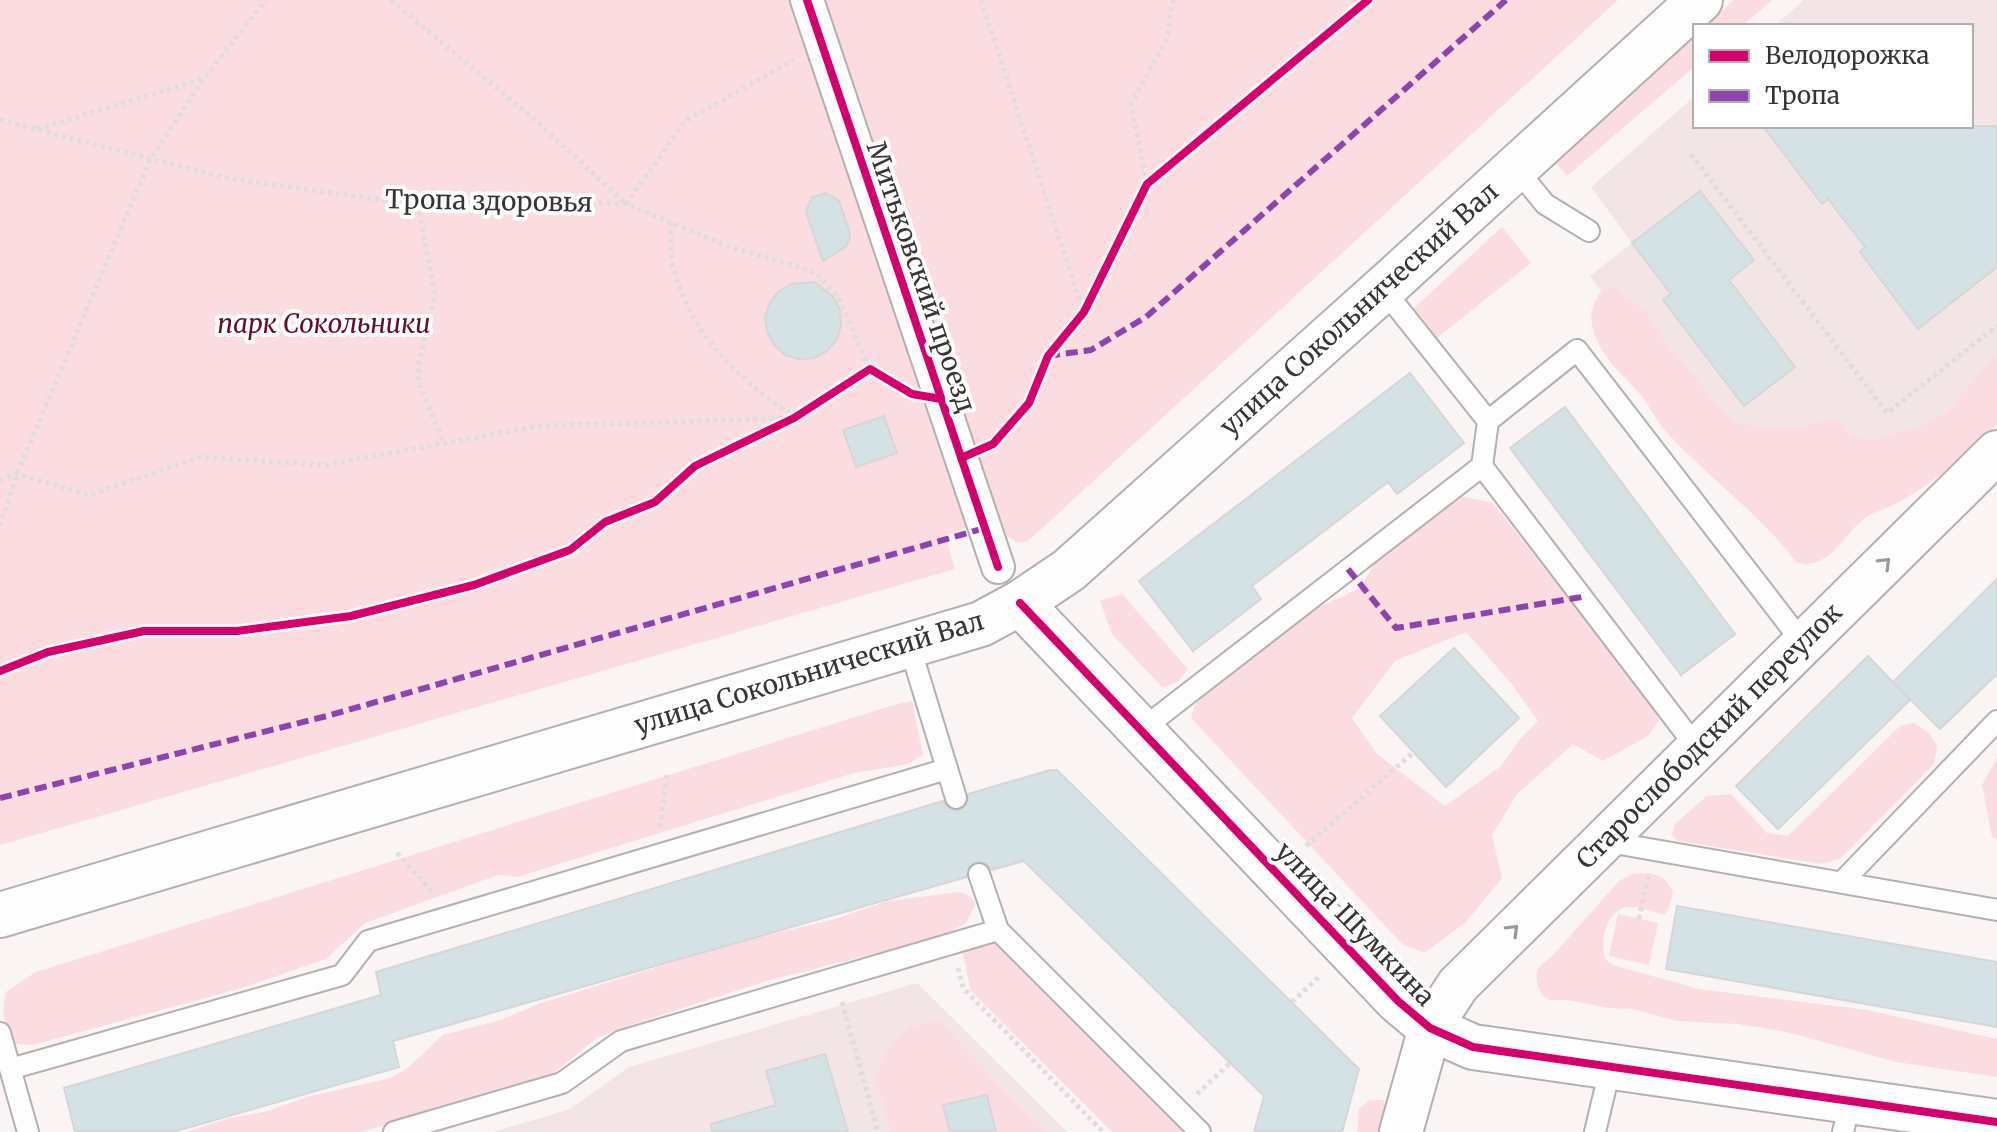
<svg xmlns="http://www.w3.org/2000/svg" width="1997" height="1132" font-family="Merriweather,serif">
	<style>
		.built { fill: #f3e5e6 }
		.green { fill: #fbdce0; fill-rule: evenodd }
		.building { fill: #d4e2e5; stroke: #d6d6d7; stroke-width: 2 }
		.lines { fill: none; stroke-linecap: round; stroke-linejoin: round }
		.service-casing { stroke: #b5b0b0; stroke-width: 24 }
		.pedestrian-casing { stroke: #b5b0b0; stroke-width: 36 }
		.minor-casing { stroke: #b5b0b0; stroke-width: 46 }
		.tertiary-casing { stroke: #b5b0b0; stroke-width: 48 }
		.secondary-casing { stroke: #b5b0b0; stroke-width: 48 }
		.path { stroke: #e0ddde; stroke-width: 5; stroke-dasharray: 4 4; stroke-linecap: butt }
		.service { stroke: #fefdfd; stroke-width: 20 }
		.pedestrian { stroke: #fefdfd; stroke-width: 32 }
		.minor { stroke: #fefdfd; stroke-width: 42 }
		.tertiary { stroke: #fefdfd; stroke-width: 44 }
		.secondary { stroke: #fefdfd; stroke-width: 44 }
		.quiet { stroke: #8e44ad; stroke-width: 6; stroke-dasharray: 12 6; stroke-linecap: butt }
		.cycleway-casing { stroke: #fff; stroke-width: 13 }
		.cycleway { stroke: #d6006c; stroke-width: 8 }
		.oneway { stroke: #9c9898 }
		.labels { text-anchor: middle; stroke-width: 8; stroke-linejoin: round; paint-order: stroke }
		.street-label { font-size: 26px; fill: #393434; stroke: #fff }
		.park-label { font-size: 26px; font-style: italic; fill: #641029; stroke: #fff }
	</style>
	<rect width="100%" height="100%" fill="#faf4f4"/>
	<!-- built -->
	<path class="built" d="M1804,0H1997V384L1807,566L1590,276L1632,243L1591,187L1695,96V126H1971V26H1774Z
		M917,983L1067,1132H493L570,1109L629,1067Z"/>
	<!-- green -->
	<path class="green" d="M0,0H1618L1028,541L1018,543L1007,536L1000,517L945,535L955,569L0,845Z
		M1734,0H1772L1742,26H1705Z
		M1695,35V66L1567,176L1555,162Z
		M1502,227L1531,263L1437,338L1413,309Z
		M1615,288L1645,311L1666,343L1732,421L1744,425L1796,429L1832,418L1843,424L1851,434L1861,439L1875,440L1926,424L1947,411L1997,354V425C1969,453 1934,483 1899,502C1888,508 1875,511 1865,518C1842,535 1832,569 1797,563C1760,514 1709,478 1667,433C1656,421 1650,406 1639,393C1620,371 1597,354 1592,324C1589,310 1596,300 1602,289Z
		M1457,495L1493,503L1649,702L1659,720L1648,736L1603,761L1573,744L1517,794L1492,835L1502,878L1465,923L1424,953L1402,944L1191,718L1195,705L1207,690L1314,610L1360,588L1381,553ZM1466,632L1511,683L1538,721L1521,738L1500,767L1445,806L1377,754L1352,718L1395,661Z
		M1122,594L1188,669L1178,681L1163,688L1112,634L1100,601Z
		M912,701L923,755L908,764L854,773L517,877L498,875L365,923L326,959L242,988L33,1045L14,1044C4,1025 1,1013 6,992L36,972L894,705Z
		M1914,723L1929,733L1937,746L1934,764L1841,858L1822,864L1678,841L1672,835L1675,824L1707,796L1731,794L1767,833L1788,836L1900,726Z
		M1997,758V839L1992,837L1982,785Z
		M1650,873C1663,877 1667,880 1673,892L1669,908L1664,915C1654,912 1642,907 1631,907C1607,906 1598,943 1606,960L1613,965L1699,989L1867,1010L1997,1039V1077L1896,1062L1787,1032L1738,1024L1677,1021L1634,1009L1608,1008L1567,1000H1550L1543,996L1538,988L1536,973L1540,966L1553,955L1619,881L1633,874Z
		M959,892L968,895L976,903L966,923L947,933L905,946L766,981L621,1028L597,1038L555,1072L536,1082L361,1132H186L230,1118L264,1112L310,1096L391,1078L410,1066L443,1035L498,1021L541,1003L746,940L835,919L888,901Z
		M1618,914L1658,923L1649,965L1609,956Z
		M998,940L1190,1132H1112L971,991L962,950Z
		M939,1020L1015,1103L1048,1132H891L876,1081L882,1059L894,1041L911,1027Z
		M1370,1100H1383L1387,1112L1382,1132H1357L1359,1109Z"/>
	<!-- building -->
	<path class="building" d="M1763,126H1997V267L1918,329L1860,252L1865,247L1828,199L1822,204Z
		M1700,191L1754,260L1729,280L1795,367L1744,406L1663,300L1671,294L1632,243Z
		M826,193L839,201L850,233L849,241L845,247L823,261L806,212L812,197Z
		M815,282L833,297L840,310L841,325L837,339L827,351L814,358L799,359L785,355L774,345L767,332L765,317L770,303L779,291L792,284Z
		M1410,373L1464,443L1397,494L1388,482L1319,535L1252,586L1261,599L1193,651L1139,581Z
		M1565,407L1735,634L1681,675L1510,448Z
		M884,416L897,453L856,467L843,430Z
		M1997,579V674L1940,729L1893,682Z
		M1454,648L1519,718L1446,787L1380,716Z
		M1868,656L1910,700L1778,829L1736,786Z
		M1050,770H1057L1359,1069L1342,1132H1254L1264,1096L1024,861L991,870L987,864L976,862L969,866L967,877L393,1041L399,1067L173,1132H75L64,1088L381,995L376,972L943,801L948,808L959,811L966,806L968,794Z
		M1677,906L1997,962V1027L1666,969Z
		M825,1054L848,1132H712L711,1124L776,1105L766,1071Z
		M987,1095L996,1132H950L943,1105Z"/>
	<g class="lines">
		<defs>
			<path id="service" d="M1515,167L1545,204L1589,231
				M1383,289L1488,421L1482,466L1697,748
				M1488,421L1577,350L1803,643
				M909,644L956,798
				M1141,730L1482,466
				M1603,841L1997,910
				M979,874L998,930L1200,1132
				M1842,882L1997,721
				M0,1033L28,1132
				M10,1069L342,975L368,941L947,769
				M394,1132L562,1083L621,1041L998,930
				M1595,1132L1610,1069
				M1843,1132L1850,1103"/>
			<path id="pedestrian" d="M807,0L998,567"/>
			<path id="minor" d="M1401,1132L1430,1028L1458,985L1997,452"/>
			<path id="tertiary" d="M1020,603L1398,1001L1430,1028L1473,1047L1997,1122"/>
			<path id="secondary" d="M0,915L981,624L1020,603L1069,570L1383,289L1700,0"/>
		</defs>
		<!-- service casing -->
		<use href="#service" class="service-casing"/>
		<!-- pedestrian casing -->
		<use href="#pedestrian" class="pedestrian-casing"/>
		<!-- minor casing -->
		<use href="#minor" class="minor-casing"/>
		<!-- tertiary casing -->
		<use href="#tertiary" class="tertiary-casing"/>
		<!-- secondary casing -->
		<use href="#secondary" class="secondary-casing"/>
		<!-- path -->
		<path class="path" d="M391,0L535,120L625,203
			M981,0L1083,311
			M0,120L225,178L382,200L418,204L521,199L626,204L727,246L815,272L838,297L870,369L902,389
			M37,129L203,79
			M1691,154L1887,413L1997,326
			M1147,184L1131,104L1167,39L1173,0
			M418,204L435,296L419,362L418,381L444,443
			M626,204L685,121L794,60
			M671,223C671,237 670,253 673,266C691,336 737,377 794,417
			M990,445L1029,403L1048,356L1084,312L1147,184L1368,0
			M0,481L17,474L90,495L200,457L324,465L539,426L792,418
			M0,526L17,474L150,160L204,78L266,0
			M0,671L48,652L144,631H237L351,616L474,585L570,550L605,522L655,502L695,466L794,418L870,369
			M660,827L667,773
			M1306,846L1414,752
			M397,853L434,894
			M1639,919L1648,876
			M958,968L963,988L1103,1132
			M842,1002L878,1132
			M1292,1002L1320,976
			M1197,1094L1230,1063"/>
		<!-- service -->
		<use href="#service" class="service"/>
		<!-- pedestrian -->
		<use href="#pedestrian" class="pedestrian"/>
		<!-- minor -->
		<use href="#minor" class="minor"/>
		<!-- tertiary -->
		<use href="#tertiary" class="tertiary"/>
		<!-- secondary -->
		<use href="#secondary" class="secondary"/>
		<!-- quiet -->
		<path class="quiet" d="M1048,356L1091,350L1146,317L1506,0
			M1348,569L1396,628L1582,597
			M0,798L327,716L985,528"/>
		<defs>
			<path id="cycleway" d="M807,0L998,567
				M961,458L993,444L1029,403L1048,356L1084,312L1147,184L1368,0
				M1020,603L1398,1001L1430,1028L1473,1047L1997,1122
				M0,671L48,652L144,631H237L351,616L474,585L570,550L605,522L655,502L695,466L794,418L870,369L912,394L941,399"/>
		</defs>
		<!-- cycleway casing -->
		<use href="#cycleway" class="cycleway-casing"/>
		<!-- cycleway -->
		<use href="#cycleway" class="cycleway"/>
	</g>
	<!-- one-way arrows -->
	<defs><path id="oneway-chevron" d="M-2-3.5L2.5 0L-2 3.5" fill="none" stroke-width="1.6" stroke-linecap="round" stroke-linejoin="round" transform="scale(2)"/></defs>
	<g class="oneway">
		<use href="#oneway-chevron" transform="translate(1885 563) rotate(-45)"/>
		<use href="#oneway-chevron" transform="translate(1513 930) rotate(-45)"/>
	</g>
	<g class="labels">
		<!-- street labels -->
		<g class="street-label">
			<text transform="translate(489 201) rotate(1)" y="9">Тропа здоровья</text>
			<text transform="translate(921 277) rotate(71)" y="9">Митьковский проезд</text>
			<text transform="translate(1359 309) rotate(-42)" y="9">улица Сокольнический Вал</text>
			<text transform="translate(809 673) rotate(-17)" y="9">улица Сокольнический Вал</text>
			<text transform="translate(1709 736) rotate(-45)" y="9">Старослободский переулок</text>
			<text transform="translate(1355 924) rotate(46)" y="9">улица Шумкина</text>
		</g>
		<!-- park labels -->
		<g class="park-label">
			<text x="324" y="333">парк Сокольники</text>
		</g>
	</g>
	<!-- legend -->
	<rect x="1693" y="24" width="280" height="104" fill="#ffffff" stroke="#b0aeae" stroke-width="2"/>
	<rect x="1709" y="50" width="40" height="12" fill="#d6006c" stroke="#b0aeae" stroke-width="2"/>
	<text x="1765" y="64" font-size="24" fill="#393434">Велодорожка</text>
	<rect x="1709" y="90" width="40" height="12" fill="#8e44ad" stroke="#b0aeae" stroke-width="2"/>
	<text x="1765" y="104" font-size="24" fill="#393434">Тропа</text>
</svg>
